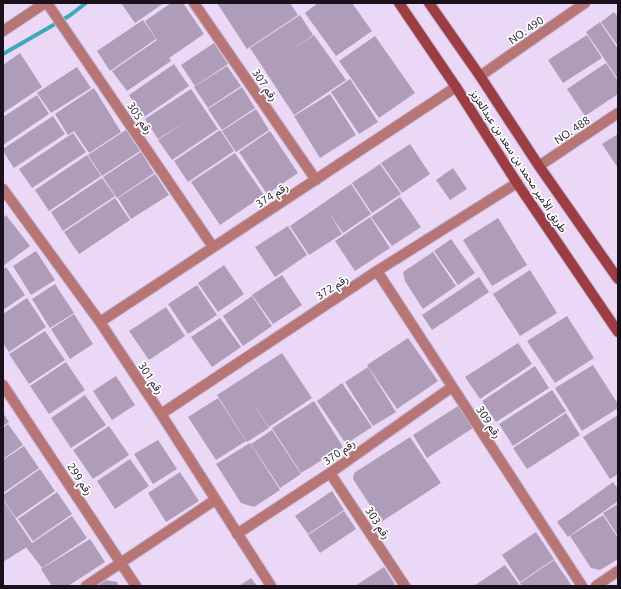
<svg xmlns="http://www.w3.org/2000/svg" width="621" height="589" font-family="Ubuntu,'Noto Sans Arabic',sans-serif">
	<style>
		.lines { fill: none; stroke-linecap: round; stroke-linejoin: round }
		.stream { stroke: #3caab9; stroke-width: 4 }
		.building { fill: #af9cb9 }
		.minor-casing { stroke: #c5b4cf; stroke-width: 12 }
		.tertiary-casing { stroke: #c5b4cf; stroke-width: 12 }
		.secondary-casing { stroke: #c5b4cf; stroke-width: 12 }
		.minor { stroke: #b77575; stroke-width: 10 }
		.tertiary { stroke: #b77575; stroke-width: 10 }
		.secondary { stroke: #9b3d42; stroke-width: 10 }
		.labels { text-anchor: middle; stroke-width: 3.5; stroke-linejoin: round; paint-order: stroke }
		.street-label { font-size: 11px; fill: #19121d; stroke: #fff }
	</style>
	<rect width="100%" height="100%" fill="#ebd8f6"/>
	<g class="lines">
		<!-- stream -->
		<path class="stream" d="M3,54L69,16L86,3"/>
	</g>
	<!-- building -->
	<path class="building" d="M121,3H164L135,23Z
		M171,3H183L204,34L169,58L171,61L127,91L112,71L157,40L145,21Z
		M217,3H290L298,15L247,49Z
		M318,3H352L372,31L336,56L305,13Z
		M614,12L618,17V46L601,22Z
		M300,15L313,35L287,53L314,35L346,80L294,115L250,48Z
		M143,20L156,39L110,71L97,51Z
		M600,22L618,49V79L586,32Z
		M587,35L602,58L563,83L548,60Z
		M375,36L415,93L379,118L339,61Z
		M214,43L228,64L195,86L181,65Z
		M20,53L42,87L3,113V65Z
		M606,63L618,81V94L585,116L567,89Z
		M174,64L189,86L144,117L129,95Z
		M227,66L241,86L208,108L194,87Z
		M77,67L91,88L51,113L37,93Z
		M350,79L378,122L359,134L331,92Z
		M242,87L255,108L222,130L208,109Z
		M94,88L121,132L89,153L74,131L68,135L55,114Z
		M191,89L218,129L172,160L158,140L186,121L158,139L145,119Z
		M330,94L356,135L320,158L294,116Z
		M37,95L49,114L3,145V117Z
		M256,109L269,130L236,152L222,131Z
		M53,116L65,134L14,168L3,151V149Z
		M126,130L140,151L102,176L88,155Z
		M220,130L234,151L188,182L174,161Z
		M270,131L298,173L267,194L239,152Z
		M73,133L86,152L32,188L19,169Z
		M618,134V168L602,144Z
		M410,144L430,174L402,193L381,163Z
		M141,152L154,173L117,198L103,177Z
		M235,153L264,195L220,225L191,182Z
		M87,155L101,176L49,211L35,190Z
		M380,164L401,194L372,213L352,183Z
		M453,168L467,189L450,200L436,180Z
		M155,174L169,195L131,219L118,198Z
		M102,178L115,196L63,231L51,212Z
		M351,184L371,214L343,233L328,211L342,234L309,255L290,226Z
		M400,197L421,227L392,246L371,217Z
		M115,198L130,220L79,254L64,232Z
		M6,215L30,246L3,266V218Z
		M370,217L390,248L355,271L335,241Z
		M498,218L527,265L492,286L463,240Z
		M288,226L307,255L275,277L255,247Z
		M451,239L475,273L458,285L434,251Z
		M36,251L55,280L31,295L13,266Z
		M433,252L456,286L423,309L405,281L403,272Z
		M224,265L244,294L218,312L198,283Z
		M6,267L25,295L3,310V269Z
		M530,270L557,313L520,336L493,294Z
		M282,275L302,305L273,324L252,295Z
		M479,277L489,292L432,330L422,315Z
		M55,284L74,313L50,328L32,299Z
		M197,285L217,315L188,334L168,304Z
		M252,296L272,326L243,346L223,316Z
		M27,298L46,327L9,352L3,343V314Z
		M166,307L185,336L149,360L129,331Z
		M74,314L93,344L70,359L51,329Z
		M567,316L594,358L555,383L527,341Z
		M220,318L241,347L212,367L191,337Z
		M45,331L65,360L29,384L9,354Z
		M408,338L438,381L397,409L367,365Z
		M518,343L532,364L480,399L465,377Z
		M282,353L312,398L269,427L248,397L269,428L247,442L217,395Z
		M66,362L85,390L49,414L30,386Z
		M593,365L618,404V408L582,431L555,388Z
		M535,366L549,388L496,422L482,401Z
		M368,367L396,412L373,426L345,382Z
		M116,376L135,405L112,420L93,391Z
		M342,383L372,427L346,444L317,401Z
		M552,390L566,411L513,446L499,424Z
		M85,395L106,425L71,448L51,418Z
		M218,398L246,441L216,460L188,417Z
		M314,401L343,447L301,473L272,428Z
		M458,406L473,428L427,458L413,435Z
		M3,413L9,422L3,426Z
		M566,413L580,435L527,469L513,448Z
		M618,415V474L610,479L583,437Z
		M8,424L23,445L3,459V428Z
		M109,426L129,455L93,479L73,450Z
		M272,430L301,474L280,488L251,444Z
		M410,437L441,483L381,522L353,479L354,473Z
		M158,440L177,469L153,484L134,454Z
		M250,443L280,490L254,507L241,503L216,464Z
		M24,446L39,468L3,493V460Z
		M130,459L149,486L115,509L97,481Z
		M40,469L55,491L16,518L3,499V495Z
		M180,472L199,501L166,522L148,493Z
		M613,482L618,489V501L568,537L557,522Z
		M332,491L344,510L308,534L295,516Z
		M57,492L72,514L33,541L18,519Z
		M3,500L32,543L72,516L87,538L42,568L26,547L30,545L3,562Z
		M618,504V536L603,513Z
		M344,511L356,529L320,553L308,535Z
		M603,515L618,538V559L600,570L591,568L570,536Z
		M536,532L554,559L520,582L502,555Z
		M90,539L105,562L68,586H52L41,569Z
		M554,560L572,586H522L520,583Z
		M505,565L520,586H474Z
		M384,567L396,586H355Z
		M251,578L257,586H239Z
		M106,580L117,582L119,586H97Z"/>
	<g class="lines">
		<defs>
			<path id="minor" d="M47,3L213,247
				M194,3L316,180
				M480,76L585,3
				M539,166L618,113
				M3,189L100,322L161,414L271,586
				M377,271L582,586
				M100,322L456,87
				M3,385L136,586
				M161,414L377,271L517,183
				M330,473L405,586
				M237,534L330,473L452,387
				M86,586L215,500
				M596,586L618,571"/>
			<path id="tertiary" d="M3,31L45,3"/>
			<path id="secondary" d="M399,3L456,87L517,183L618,332
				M429,3L480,76L539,166L618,279"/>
		</defs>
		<!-- minor casing -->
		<use href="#minor" class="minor-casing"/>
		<!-- tertiary casing -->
		<use href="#tertiary" class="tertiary-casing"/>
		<!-- secondary casing -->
		<use href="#secondary" class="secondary-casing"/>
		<!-- minor -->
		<use href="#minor" class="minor"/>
		<!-- tertiary -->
		<use href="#tertiary" class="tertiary"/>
		<!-- secondary -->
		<use href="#secondary" class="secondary"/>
	</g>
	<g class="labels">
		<!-- street labels -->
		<g class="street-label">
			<text transform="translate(526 30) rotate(-35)" y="4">NO. 490</text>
			<text transform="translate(265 85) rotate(56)" y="4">رقم 307</text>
			<text transform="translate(140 118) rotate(56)" y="4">رقم 305</text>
			<text transform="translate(572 130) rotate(-34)" y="4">NO. 488</text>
			<text transform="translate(519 161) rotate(57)" y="4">طريق الأمير محمد بن سعد بن عبدالعزيز</text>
			<text transform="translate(272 195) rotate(-33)" y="4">رقم 374</text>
			<text transform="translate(332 287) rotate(-33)" y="4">رقم 372</text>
			<text transform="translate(151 378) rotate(56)" y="4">رقم 301</text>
			<text transform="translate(489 422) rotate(57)" y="4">رقم 309</text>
			<text transform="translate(339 452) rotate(-35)" y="4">رقم 370</text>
			<text transform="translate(80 479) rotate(56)" y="4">رقم 299</text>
			<text transform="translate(378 523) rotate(57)" y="4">رقم 303</text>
		</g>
	</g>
	<!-- border -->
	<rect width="621" height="589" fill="none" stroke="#19121d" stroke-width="8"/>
</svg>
